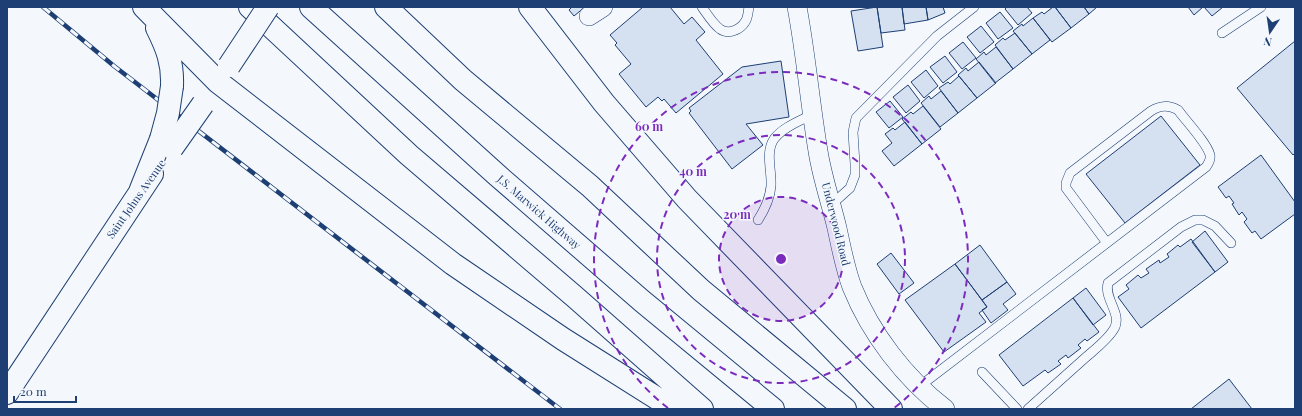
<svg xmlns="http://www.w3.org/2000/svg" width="1302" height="416" font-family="'Playfair Display',serif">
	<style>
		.building { fill: #d5e0f0; stroke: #1d3f73 }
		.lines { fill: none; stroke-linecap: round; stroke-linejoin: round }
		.service-casing { stroke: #1d3f73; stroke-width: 10 }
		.minor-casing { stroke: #1d3f73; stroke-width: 20 }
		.trunk-casing { stroke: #1d3f73; stroke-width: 24 }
		.motorway-casing { stroke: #1d3f73; stroke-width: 24 }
		.service { stroke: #f4f7fb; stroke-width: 9 }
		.minor { stroke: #f4f7fb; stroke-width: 19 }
		.trunk { stroke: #f4f7fb; stroke-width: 22 }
		.motorway { stroke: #f4f7fb; stroke-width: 22 }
		.rail-casing { stroke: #1d3f73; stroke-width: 4.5 }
		.rail { stroke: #f4f7fb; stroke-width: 3; stroke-dasharray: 9; stroke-linecap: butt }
		.trunk-bridge-casing { stroke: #1d3f73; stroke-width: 24; stroke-linecap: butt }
		.motorway-bridge-casing { stroke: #1d3f73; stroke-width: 24; stroke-linecap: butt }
		.trunk-bridge { stroke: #f4f7fb; stroke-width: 22 }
		.motorway-bridge { stroke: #f4f7fb; stroke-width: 22 }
		.ring { fill: none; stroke: #7b2cbf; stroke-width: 2; stroke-dasharray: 7 5 }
		.labels { text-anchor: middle; stroke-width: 3; stroke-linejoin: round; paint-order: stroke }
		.street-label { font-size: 11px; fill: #1d3f73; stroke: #f4f7fb }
		.centre { fill: #7b2cbf; stroke: #f4f7fb; stroke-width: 2 }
		.ring-label { font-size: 12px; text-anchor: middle; font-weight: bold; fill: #7b2cbf; stroke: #f4f7fb; stroke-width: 3; stroke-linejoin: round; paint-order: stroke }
	</style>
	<rect width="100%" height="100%" fill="#f4f7fb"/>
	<!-- building -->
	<path class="building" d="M572,7H585L574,16L569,10Z
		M643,7H670L684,24L692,17L705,32L696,40L723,74L676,113L664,99L662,101L658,97L646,107L619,74L631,64L615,45L617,43L610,35Z
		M877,7L883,47L858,51L851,11Z
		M877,7H902L905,30L881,33Z
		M902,7H926L928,20L904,24Z
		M926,7H943L945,13L928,20Z
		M1007,7H1027L1032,13L1018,25L1005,9Z
		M1053,7H1055L1071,28L1052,42L1033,18L1042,12L1044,14Z
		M1055,7H1084L1089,14L1071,28Z
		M1084,7H1097L1089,14Z
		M1188,7H1203L1194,15Z
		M1204,7H1223L1212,16Z
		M1000,12L1013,28L998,39L986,23Z
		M1033,18L1050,40L1032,54L1013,31L1022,24L1023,26Z
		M981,26L994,42L980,53L967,37Z
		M1015,33L1032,54L1013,69L995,45L1003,38L1005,40Z
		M1295,41V153L1293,155L1237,88Z
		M963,42L976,58L962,69L949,53Z
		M996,47L1013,69L995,83L976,59L984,52L986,55Z
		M945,56L957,72L943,83L930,67Z
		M781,61L789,117L746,124L763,145L732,169L689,113L691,111L689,108L742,67Z
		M979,62L996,83L977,98L958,75L966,68L968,71Z
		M926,70L938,86L924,98L911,82Z
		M959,76L977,98L958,113L939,88L948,82L950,84Z
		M908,85L920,101L906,113L893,97Z
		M941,91L958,113L940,127L921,103L929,96L931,99Z
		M890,101L903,117L889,128L876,112Z
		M923,106L941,129L922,144L902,119L911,112L913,114Z
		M1161,116L1200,165L1125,223L1086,174Z
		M905,122L922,144L894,166L882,151L892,143L885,134L893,128L895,130Z
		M1261,155L1295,202V214L1261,239L1255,231L1252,233L1244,222L1247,219L1242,212L1239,215L1232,204L1234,203L1229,196L1226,198L1218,187Z
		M1205,231L1228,262L1215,272L1192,242Z
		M1191,239L1215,272L1141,328L1118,297L1129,289L1126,285L1138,275L1141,278L1149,273L1146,269L1159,260L1160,263L1169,257L1167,254L1178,245L1180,247Z
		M980,245L1007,282L982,300L955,264Z
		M891,253L914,283L899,294L877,264Z
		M955,264L987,307L979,313L986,322L944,352L905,300Z
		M1007,282L1016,294L1003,304L1008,310L991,323L982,310L987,307L982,300Z
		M1086,288L1106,315L1093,325L1073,298Z
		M1073,298L1099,332L1087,341L1085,339L1078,345L1081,348L1068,358L1066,355L1058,361L1061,364L1048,373L1045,370L1023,386L999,355Z
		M1229,379L1252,409H1191Z"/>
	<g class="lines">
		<defs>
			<path id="service" d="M702,7C707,14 713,24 720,29C728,35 740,30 745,22C748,18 748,12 749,7
				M1222,33L1261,7
				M831,205L850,188L855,175V164L853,132L856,118L937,36L974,7
				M758,220C765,209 770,199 771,186C772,171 765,152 774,139C783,127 800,121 813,114
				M982,372L1017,409
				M920,386L1206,167C1208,164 1211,160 1210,155C1207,143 1186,121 1178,110C1168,105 1161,105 1151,111L1070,173L1066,183V188L1107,243
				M1028,409C1047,392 1066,375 1085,358C1094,350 1110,338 1115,327C1121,312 1104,299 1108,283L1181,227L1195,220H1203L1215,226L1231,243"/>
			<path id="minor" d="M797,7C806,55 810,103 818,151C822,177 831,203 837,228C841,247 845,268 852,287C871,334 905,378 945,409
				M589,16L603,7"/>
			<path id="trunk" d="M7,393L152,174"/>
			<path id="motorway" d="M144,7L218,82L453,264L563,339L674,409
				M250,7L409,155L575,297L702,409
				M311,7L497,175L642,301L773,409
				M386,7L463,80L590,186L701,290L845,409
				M530,7L604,103L687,199L891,409
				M157,28C167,48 173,63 172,86
				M141,189L161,139"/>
		</defs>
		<!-- service casing -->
		<use href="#service" class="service-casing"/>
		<!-- minor casing -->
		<use href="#minor" class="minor-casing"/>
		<!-- trunk casing -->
		<use href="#trunk" class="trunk-casing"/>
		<!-- motorway casing -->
		<use href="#motorway" class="motorway-casing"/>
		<!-- service -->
		<use href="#service" class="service"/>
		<!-- minor -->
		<use href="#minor" class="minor"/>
		<!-- trunk -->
		<use href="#trunk" class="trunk"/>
		<!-- motorway -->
		<use href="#motorway" class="motorway"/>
		<defs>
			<path id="rail" d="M43,7L114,66L560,409"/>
		</defs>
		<!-- rail casing -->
		<use href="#rail" class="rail-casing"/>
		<!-- rail -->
		<use href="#rail" class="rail"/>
		<defs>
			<path id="trunk-bridge" d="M229,66L268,7
				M172,148L203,104"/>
			<path id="motorway-bridge" d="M161,139L168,113L172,86"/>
		</defs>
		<!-- trunk-bridge casing -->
		<use href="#trunk-bridge" class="trunk-bridge-casing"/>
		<!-- motorway-bridge casing -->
		<use href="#motorway-bridge" class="motorway-bridge-casing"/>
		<!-- trunk-bridge -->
		<use href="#trunk-bridge" class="trunk-bridge"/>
		<!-- motorway-bridge -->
		<use href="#motorway-bridge" class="motorway-bridge"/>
	</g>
	<!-- distance rings -->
	<circle cx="781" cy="259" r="62" fill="#7b2cbf" fill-opacity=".12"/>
	<g class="ring">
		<circle cx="781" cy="259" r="62"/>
		<circle cx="781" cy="259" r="124"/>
		<path d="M668 408A187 187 0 1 1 894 408"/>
	</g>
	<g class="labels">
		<!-- street labels -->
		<g class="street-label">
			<text transform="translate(136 199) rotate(-55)" y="4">Saint Johns Avenue</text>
			<text transform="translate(539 212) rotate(41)" y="4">J.S. Marwick Highway</text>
			<text transform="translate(836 224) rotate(76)" y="4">Underwood Road</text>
		</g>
	</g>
	<circle cx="781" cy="259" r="6" class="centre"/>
	<g class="ring-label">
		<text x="649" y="131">60 m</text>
		<text x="693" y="176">40 m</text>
		<text x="737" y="219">20 m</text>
	</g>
	<!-- border -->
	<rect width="1302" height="416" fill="none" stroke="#1d3f73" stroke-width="16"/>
	<!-- north arrow -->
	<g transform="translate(1270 32) rotate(193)" stroke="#f4f7fb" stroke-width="3" paint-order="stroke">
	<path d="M0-3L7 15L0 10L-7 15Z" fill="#1d3f73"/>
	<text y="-6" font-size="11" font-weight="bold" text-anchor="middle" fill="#1d3f73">N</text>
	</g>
	<!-- scale -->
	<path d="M14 396v6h62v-6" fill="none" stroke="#1d3f73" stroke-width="2"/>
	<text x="20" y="396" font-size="12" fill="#1d3f73" stroke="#f4f7fb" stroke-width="3" paint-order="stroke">20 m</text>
</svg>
